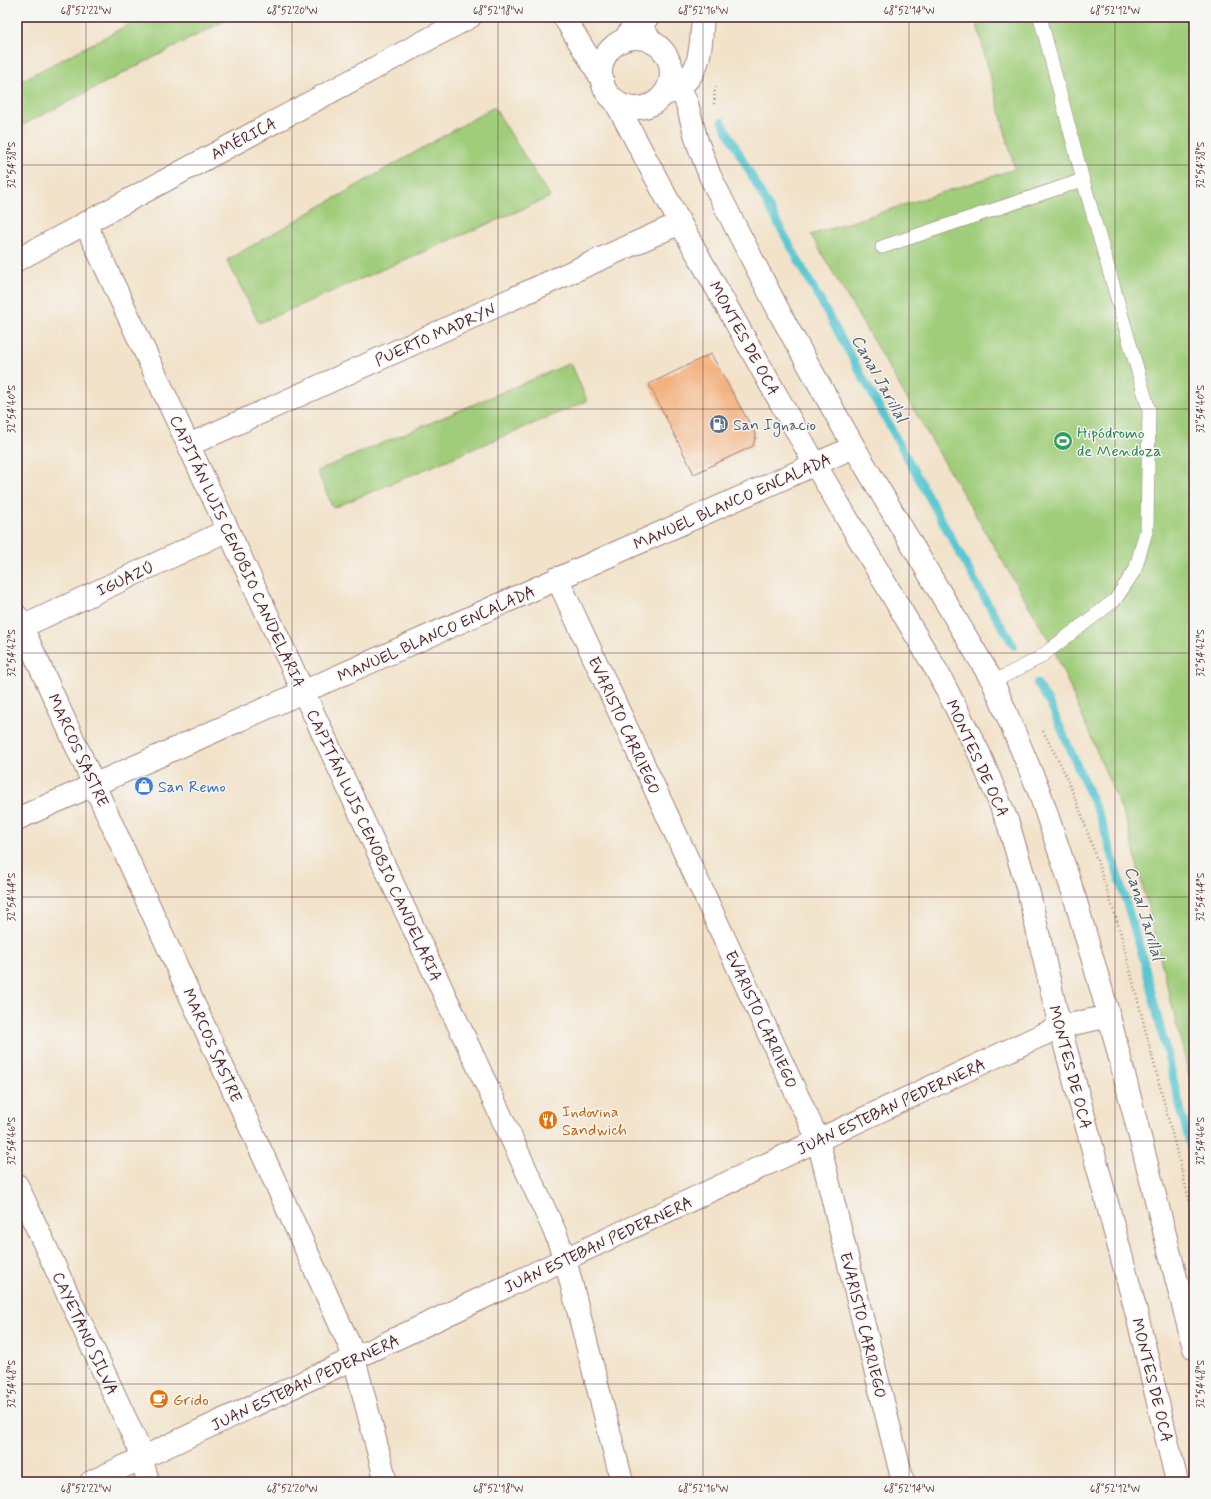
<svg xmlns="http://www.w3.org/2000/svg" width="1211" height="1499" font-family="Mynerve,sans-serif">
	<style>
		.green { fill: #a0cd7a; stroke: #757652 }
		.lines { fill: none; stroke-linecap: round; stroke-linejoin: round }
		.stream { stroke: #5ac6d1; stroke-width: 8 }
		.building { fill: #f3b17e }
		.service-casing { stroke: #9e807a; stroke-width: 14 }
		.minor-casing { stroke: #9e807a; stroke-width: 24 }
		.tertiary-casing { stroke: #9e807a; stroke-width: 24 }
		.secondary-casing { stroke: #9e807a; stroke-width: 24 }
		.path { stroke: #9e807a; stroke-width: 2.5; stroke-dasharray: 1 3; stroke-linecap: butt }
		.service { stroke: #fff; stroke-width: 13 }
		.minor { stroke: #fff; stroke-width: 22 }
		.tertiary { stroke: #fff; stroke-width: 22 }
		.secondary { stroke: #fff; stroke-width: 22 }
		.ticks { fill: none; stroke: #4a1f2b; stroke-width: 1; stroke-opacity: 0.45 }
		.labels { text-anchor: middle; stroke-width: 3; stroke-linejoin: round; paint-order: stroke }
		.street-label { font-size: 16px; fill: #4a1f2b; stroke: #f6f6f2 }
		.service-label { font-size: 16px; fill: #4e5e75; stroke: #f6f6f2; text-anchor: start }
		.leisure-label { font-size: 16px; fill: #27864d; stroke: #f6f6f2; text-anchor: start }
		.shop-label { font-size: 16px; fill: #366cbe; stroke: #f6f6f2; text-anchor: start }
		.food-label { font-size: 16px; fill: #c56008; stroke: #f6f6f2; text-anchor: start }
		.water-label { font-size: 17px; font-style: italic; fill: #505965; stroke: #f6f6f2 }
		.neatline { fill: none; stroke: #4a1f2b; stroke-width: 1.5 }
		.ticks-label { font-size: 10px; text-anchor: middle; fill: #4a1f2b }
	</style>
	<rect width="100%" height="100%" fill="#f6f6f2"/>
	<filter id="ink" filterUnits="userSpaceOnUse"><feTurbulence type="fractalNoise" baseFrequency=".025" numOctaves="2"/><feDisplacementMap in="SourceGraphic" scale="8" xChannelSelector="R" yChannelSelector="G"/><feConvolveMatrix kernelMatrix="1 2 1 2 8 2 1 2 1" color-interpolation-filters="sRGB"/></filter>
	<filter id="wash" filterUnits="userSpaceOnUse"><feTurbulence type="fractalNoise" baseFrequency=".012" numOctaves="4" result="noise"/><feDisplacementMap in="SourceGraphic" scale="16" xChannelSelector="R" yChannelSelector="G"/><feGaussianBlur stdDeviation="0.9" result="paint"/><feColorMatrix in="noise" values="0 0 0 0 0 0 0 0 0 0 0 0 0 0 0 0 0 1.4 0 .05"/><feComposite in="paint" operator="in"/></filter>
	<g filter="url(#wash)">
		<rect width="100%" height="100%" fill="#f2e2c9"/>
		<!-- green -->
		<path class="green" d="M143,17H232L17,128V83Z
			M975,17H1194V1095L1127,823L1053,647L811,235L1015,169Z
			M494,107L550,197L259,323L227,260Z
			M571,363L587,401L333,508L317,471Z"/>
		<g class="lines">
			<!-- stream -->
			<path class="stream" d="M722,122L985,599L1014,646
				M1037,683L1051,706L1102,822L1143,958L1194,1162"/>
		</g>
		<g id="blocks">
			<!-- building -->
			<path class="building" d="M711,354L756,435L753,446L694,474L649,384Z"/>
		</g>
	</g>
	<g filter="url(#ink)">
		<use href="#blocks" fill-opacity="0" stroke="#9e807a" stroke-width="1"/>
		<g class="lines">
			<defs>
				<path id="service" d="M882,247L1083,180
					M993,682L1039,658L1115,600L1135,570L1147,528L1149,410L1083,180L1040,17"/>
				<path id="minor" d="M85,223L555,1232L565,1259L622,1482
					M17,260L470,17
					M189,445L680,223
					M557,578L818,1140L903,1482
					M17,616L349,1344L354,1358L386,1482
					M22,627L228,530
					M17,819L854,447
					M17,1185L139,1448L148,1482
					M91,1482L1031,1040L1060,1027L1109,1016"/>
				<path id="tertiary" d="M564,17L603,81
					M634,17L653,43"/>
				<path id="secondary" d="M601 73a35 35 0 1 1 70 0a35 35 0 1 1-70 0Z
					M624,40L637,21L648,17
					M670,63L687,104L697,141L710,176L734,224L784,321L854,447L993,682L1039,791L1074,895L1109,1016L1194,1348
					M669,93C703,77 700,49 703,17
					M614,99L680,223L815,464L938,673L979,753L1008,823L1029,894L1060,1027L1136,1311L1177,1482"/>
			</defs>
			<!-- service casing -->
			<use href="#service" class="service-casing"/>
			<!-- minor casing -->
			<use href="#minor" class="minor-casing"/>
			<!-- tertiary casing -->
			<use href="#tertiary" class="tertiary-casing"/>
			<!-- secondary casing -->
			<use href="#secondary" class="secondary-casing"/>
			<!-- path -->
			<path class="path" d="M714,104L715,85
				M1043,731L1061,765L1082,815L1119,927L1194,1219"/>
			<!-- service -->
			<use href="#service" class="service"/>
			<!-- minor -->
			<use href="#minor" class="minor"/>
			<!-- tertiary -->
			<use href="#tertiary" class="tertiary"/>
			<!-- secondary -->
			<use href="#secondary" class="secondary"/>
		</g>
	</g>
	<!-- ticks -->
	<path class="ticks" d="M86,17V1482M292,17V1482M498,17V1482M703,17V1482M909,17V1482M1115,17V1482M17,165H1194M17,409H1194M17,653H1194M17,897H1194M17,1141H1194M17,1384H1194"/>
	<!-- icons -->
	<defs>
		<symbol id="fuel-disc" viewBox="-11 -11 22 22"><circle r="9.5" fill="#5c6f8a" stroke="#f6f6f2"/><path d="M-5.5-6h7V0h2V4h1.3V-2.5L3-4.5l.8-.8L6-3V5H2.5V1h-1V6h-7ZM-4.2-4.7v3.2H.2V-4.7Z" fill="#fff"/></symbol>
		<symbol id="stadium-disc" viewBox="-11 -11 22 22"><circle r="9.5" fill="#2e9e5b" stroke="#f6f6f2"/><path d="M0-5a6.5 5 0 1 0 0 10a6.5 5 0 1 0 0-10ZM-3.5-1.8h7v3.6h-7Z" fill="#fff"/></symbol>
		<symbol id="shop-disc" viewBox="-11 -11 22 22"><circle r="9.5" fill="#3f7fe0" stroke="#f6f6f2"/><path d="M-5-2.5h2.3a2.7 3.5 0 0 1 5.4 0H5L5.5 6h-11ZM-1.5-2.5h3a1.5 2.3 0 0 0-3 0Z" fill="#fff"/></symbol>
		<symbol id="restaurant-disc" viewBox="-11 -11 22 22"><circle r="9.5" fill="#e8710a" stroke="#f6f6f2"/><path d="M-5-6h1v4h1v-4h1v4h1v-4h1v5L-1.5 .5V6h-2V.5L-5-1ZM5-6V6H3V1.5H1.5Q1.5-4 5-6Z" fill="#fff"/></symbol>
		<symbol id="cafe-disc" viewBox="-11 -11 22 22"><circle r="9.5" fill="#e8710a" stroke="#f6f6f2"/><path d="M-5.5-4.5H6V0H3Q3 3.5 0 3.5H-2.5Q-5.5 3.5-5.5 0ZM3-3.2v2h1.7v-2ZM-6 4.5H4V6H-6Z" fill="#fff"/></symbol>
	</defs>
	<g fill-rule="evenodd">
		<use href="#fuel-disc" x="708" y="413" width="22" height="22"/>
		<use href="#stadium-disc" x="1052" y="430" width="22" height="22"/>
		<use href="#shop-disc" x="133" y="775" width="22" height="22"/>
		<use href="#restaurant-disc" x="537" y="1109" width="22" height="22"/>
		<use href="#cafe-disc" x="148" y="1388" width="22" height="22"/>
	</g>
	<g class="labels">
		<!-- street labels -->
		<g class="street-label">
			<text transform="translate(243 138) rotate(-28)" y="6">AMÉRICA</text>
			<text transform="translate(435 334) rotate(-24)" y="6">PUERTO MADRYN</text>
			<text transform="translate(745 338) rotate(61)" y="6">MONTES DE OCA</text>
			<text transform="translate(732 501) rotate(-24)" y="6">MANUEL BLANCO ENCALADA</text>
			<text transform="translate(238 551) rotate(65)" y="6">CAPITÁN LUIS CENOBIO CANDELARIA</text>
			<text transform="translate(125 578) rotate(-25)" y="6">IGUAZÚ</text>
			<text transform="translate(436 633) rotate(-24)" y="6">MANUEL BLANCO ENCALADA</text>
			<text transform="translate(625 725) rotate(65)" y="6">EVARISTO CARRIEGO</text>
			<text transform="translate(79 750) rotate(65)" y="6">MARCOS SASTRE</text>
			<text transform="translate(978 758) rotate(65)" y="6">MONTES DE OCA</text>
			<text transform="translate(375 845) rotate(65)" y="6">CAPITÁN LUIS CENOBIO CANDELARIA</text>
			<text transform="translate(762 1019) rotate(65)" y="6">EVARISTO CARRIEGO</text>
			<text transform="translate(213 1045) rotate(66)" y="6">MARCOS SASTRE</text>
			<text transform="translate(1071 1067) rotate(75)" y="6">MONTES DE OCA</text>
			<text transform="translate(891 1106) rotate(-25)" y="6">JUAN ESTEBAN PEDERNERA</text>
			<text transform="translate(598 1244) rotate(-25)" y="6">JUAN ESTEBAN PEDERNERA</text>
			<text transform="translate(864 1325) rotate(76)" y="6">EVARISTO CARRIEGO</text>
			<text transform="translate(86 1333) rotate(65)" y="6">CAYETANO SILVA</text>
			<text transform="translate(1153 1380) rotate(76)" y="6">MONTES DE OCA</text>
			<text transform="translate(305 1382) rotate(-25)" y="6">JUAN ESTEBAN PEDERNERA</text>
		</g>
		<!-- service labels -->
		<g class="service-label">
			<text x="733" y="430">San Ignacio</text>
		</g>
		<!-- leisure labels -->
		<g class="leisure-label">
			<text x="1077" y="438">Hipódromo<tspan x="1077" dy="18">de Mendoza</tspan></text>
		</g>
		<!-- shop labels -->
		<g class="shop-label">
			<text x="158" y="792">San Remo</text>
		</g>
		<!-- food labels -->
		<g class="food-label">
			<text x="562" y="1117">Indovina<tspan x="562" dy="18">Sandwich</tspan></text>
			<text x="173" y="1405">Grido</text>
		</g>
		<!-- water labels -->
		<g class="water-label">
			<text transform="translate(880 378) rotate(61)" y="6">Canal Jarillal</text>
			<text transform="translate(1145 913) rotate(73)" y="6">Canal Jarillal</text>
		</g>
	</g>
	<!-- margin -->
	<rect width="1211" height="1499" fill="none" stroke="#f6f6f2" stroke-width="44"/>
	<rect x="22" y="22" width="1167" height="1455" class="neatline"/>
	<g class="ticks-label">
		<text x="86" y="14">68°52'22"W</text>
		<text x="292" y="14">68°52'20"W</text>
		<text x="498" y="14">68°52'18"W</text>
		<text x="703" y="14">68°52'16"W</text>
		<text x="909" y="14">68°52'14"W</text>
		<text x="1115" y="14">68°52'12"W</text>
		<text transform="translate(11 165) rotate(-90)" y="4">32°54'38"S</text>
		<text transform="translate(1200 165) rotate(-90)" y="4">32°54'38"S</text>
		<text transform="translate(11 409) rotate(-90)" y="4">32°54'40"S</text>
		<text transform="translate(1200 409) rotate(-90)" y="4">32°54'40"S</text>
		<text transform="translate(11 653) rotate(-90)" y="4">32°54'42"S</text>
		<text transform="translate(1200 653) rotate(-90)" y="4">32°54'42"S</text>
		<text transform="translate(11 897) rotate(-90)" y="4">32°54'44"S</text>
		<text transform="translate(1200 897) rotate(-90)" y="4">32°54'44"S</text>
		<text transform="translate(11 1141) rotate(-90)" y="4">32°54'46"S</text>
		<text transform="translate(1200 1141) rotate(-90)" y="4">32°54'46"S</text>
		<text transform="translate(11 1384) rotate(-90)" y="4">32°54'48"S</text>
		<text transform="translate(1200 1384) rotate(-90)" y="4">32°54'48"S</text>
		<text x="86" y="1492">68°52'22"W</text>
		<text x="292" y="1492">68°52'20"W</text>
		<text x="498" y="1492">68°52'18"W</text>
		<text x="703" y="1492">68°52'16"W</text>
		<text x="909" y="1492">68°52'14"W</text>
		<text x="1115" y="1492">68°52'12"W</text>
	</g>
</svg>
